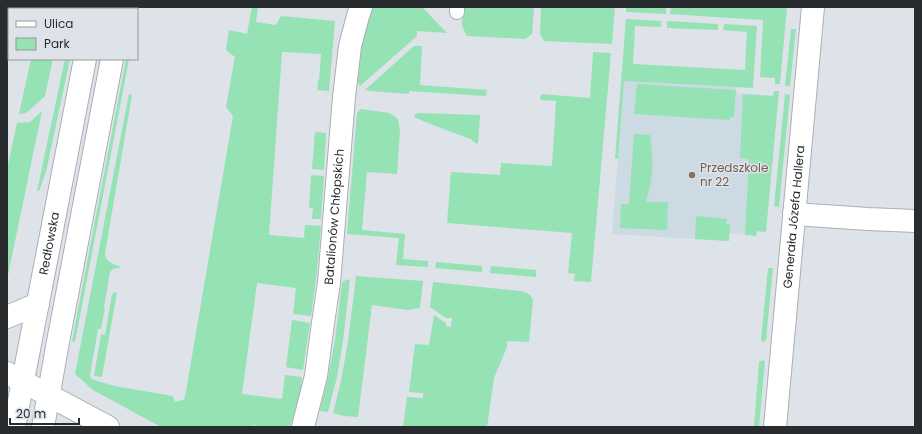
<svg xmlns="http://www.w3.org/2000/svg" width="922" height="434" font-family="Poppins,sans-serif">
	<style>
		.built { fill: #ccdae4 }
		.green { fill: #95e2b4 }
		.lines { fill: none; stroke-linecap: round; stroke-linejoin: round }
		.lane-casing { stroke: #a9afb4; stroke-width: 16 }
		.street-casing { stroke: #a9afb4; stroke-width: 24 }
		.secondary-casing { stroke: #a9afb4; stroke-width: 24 }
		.lane { stroke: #fff; stroke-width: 14 }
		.street { stroke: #fff; stroke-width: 22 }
		.secondary { stroke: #fff; stroke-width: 22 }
		.education-dot { fill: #8d6e63; stroke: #dde3e8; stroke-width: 1.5 }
		.labels { text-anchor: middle; stroke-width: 3; stroke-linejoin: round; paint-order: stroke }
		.education-label { font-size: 12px; fill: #785e54; stroke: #dde3e8; text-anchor: start }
		.street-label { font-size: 12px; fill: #292c2e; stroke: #dde3e8 }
	</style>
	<rect width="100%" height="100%" fill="#dde3e8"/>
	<!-- built -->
	<path class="built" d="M624,81L736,87V93L774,96L762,232L757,231L756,236L730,233L729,241L612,234Z"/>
	<!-- green -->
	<path class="green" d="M252,7H258L256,22L276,25L281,16L335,21L329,91L317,90L318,80H319L321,54L282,52L269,235L304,238L305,225L321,226L316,279L311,316L293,314L296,288L257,283L242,394L282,399L285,375L302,377L301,389L290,427H259L254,425L253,427H161L93,390L75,374L129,94L132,95L105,253C105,262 114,265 122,267L113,269L110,272L104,307L105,308L101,329H98L90,375L91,379L114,386L173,396L175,402L183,400L185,397L233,116L226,107L235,57L226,50L229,30L247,34Z
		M370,7H422L447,33L417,31V36L360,86L355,78L360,38Z
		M463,7H534L532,34L525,39L467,36L462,26Z
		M541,7H574L601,8L602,7H615L612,44L544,41L540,34Z
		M626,7H666V14L626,12Z
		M671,7H787L780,84H775V78L760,77L763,20L670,14Z
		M626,19L661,21V27L635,26L633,64L745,70L747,32L723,30L724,24L757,26L753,88L624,81L618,159L615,158Z
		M667,21L718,24V30L667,28Z
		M791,29H796L790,86H785Z
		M414,46H422L420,85L487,90L486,96L409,91V94L370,91L365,90Z
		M593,52L611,53L591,282L574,281L575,274L568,273L572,233L447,223L451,172L500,175L501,163L552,166L556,101L540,100L541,94L590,98Z
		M31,59H53L45,96L26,113L19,114Z
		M65,59H70L46,172L39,191H37Z
		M126,59H129L75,342L72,341Z
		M637,84L736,90L734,117H730V120L634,114Z
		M774,91H779L766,232L757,231L756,236L745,235L749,159L740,158L743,94L773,96Z
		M785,94L790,95L779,207L774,206Z
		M361,109L389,113L397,118L398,121L400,130L397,174L367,172L362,230L405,234L403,259L428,261V267L396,265L399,238L347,234L357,113Z
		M42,111L7,280V169L17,123L30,122Z
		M419,113L480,115L478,144C474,143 472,139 468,138C449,131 432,125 414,117L415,114Z
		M315,132L326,133L324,170L312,169Z
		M634,134L650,135C654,160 653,177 646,202H668L667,230L620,228L621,204H629Z
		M311,175L324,176L321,219H312L313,208H309Z
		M696,216L727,219L726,224H730L729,241L695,239Z
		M436,262L482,266V272L435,268Z
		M491,266L536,270V277L490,273Z
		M768,268H773L766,340L763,342L761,340Z
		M356,276L423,281L420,308L408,310L372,305L358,417L344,416L333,413L341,381L348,342Z
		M350,279L343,341L337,377L328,412L320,411L328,377L335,340L342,283L344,281Z
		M433,282L521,291C527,292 532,295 533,301L529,342L507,341V347L494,378L487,427H403L407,397L423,398V393L409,392L415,344L429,345L434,315L446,323V326L451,327L452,318H446L430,307Z
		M117,292L102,377L94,376L101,334L105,335L112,294Z
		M292,320L310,323L303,370L286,367Z
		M763,360L765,362L759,427H754L759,362Z"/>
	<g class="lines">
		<defs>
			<path id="lane" d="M457,12V7"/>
			<g id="street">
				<path d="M794,214L868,219L915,221"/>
				<path id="s1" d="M303,427L316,376L323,323L329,283L344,97L350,46L358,16L361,7"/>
				<path id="s2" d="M775,427L813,7"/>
			</g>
			<g id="secondary">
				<path d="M94,9V7"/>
				<path d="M122,9V7"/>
				<path d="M7,317L38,304"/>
				<path d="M7,373L108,427"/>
				<path id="s3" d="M14,427L85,59"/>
				<path d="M43,427L57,347L112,59"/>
			</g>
		</defs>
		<!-- lane casing -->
		<use href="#lane" class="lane-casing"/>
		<!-- street casing -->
		<use href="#street" class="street-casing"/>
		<!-- secondary casing -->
		<use href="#secondary" class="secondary-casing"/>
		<!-- lane -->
		<use href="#lane" class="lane"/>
		<!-- street -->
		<use href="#street" class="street"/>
		<!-- secondary -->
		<use href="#secondary" class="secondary"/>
	</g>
	<!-- markers -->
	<circle class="education-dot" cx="692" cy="175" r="4"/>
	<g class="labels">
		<!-- education labels -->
		<g class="education-label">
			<text x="700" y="172">Przedszkole<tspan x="700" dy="14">nr 22</tspan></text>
		</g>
		<!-- street labels -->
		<g class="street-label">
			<text dy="4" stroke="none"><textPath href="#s1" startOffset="213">Batalionów Chłopskich</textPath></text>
			<text dy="4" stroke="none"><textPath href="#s2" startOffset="211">Generała Józefa Hallera</textPath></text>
			<text dy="4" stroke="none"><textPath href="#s3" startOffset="187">Redłowska</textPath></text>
		</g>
	</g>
	<!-- border -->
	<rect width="922" height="434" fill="none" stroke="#292c2e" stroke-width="16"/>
	<!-- legend -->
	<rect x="8" y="8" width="130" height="52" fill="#dde3e8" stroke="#959a9e"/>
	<rect x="16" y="21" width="20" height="6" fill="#ffffff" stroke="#959a9e"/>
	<text x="44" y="28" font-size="12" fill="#292c2e">Ulica</text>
	<rect x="16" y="38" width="20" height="12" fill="#95e2b4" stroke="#959a9e"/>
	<text x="44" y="48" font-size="12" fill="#292c2e">Park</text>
	<!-- scale -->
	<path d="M10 418v6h69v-6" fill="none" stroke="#292c2e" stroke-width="2"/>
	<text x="16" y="418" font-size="12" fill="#292c2e" stroke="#dde3e8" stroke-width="3" paint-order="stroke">20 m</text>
</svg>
